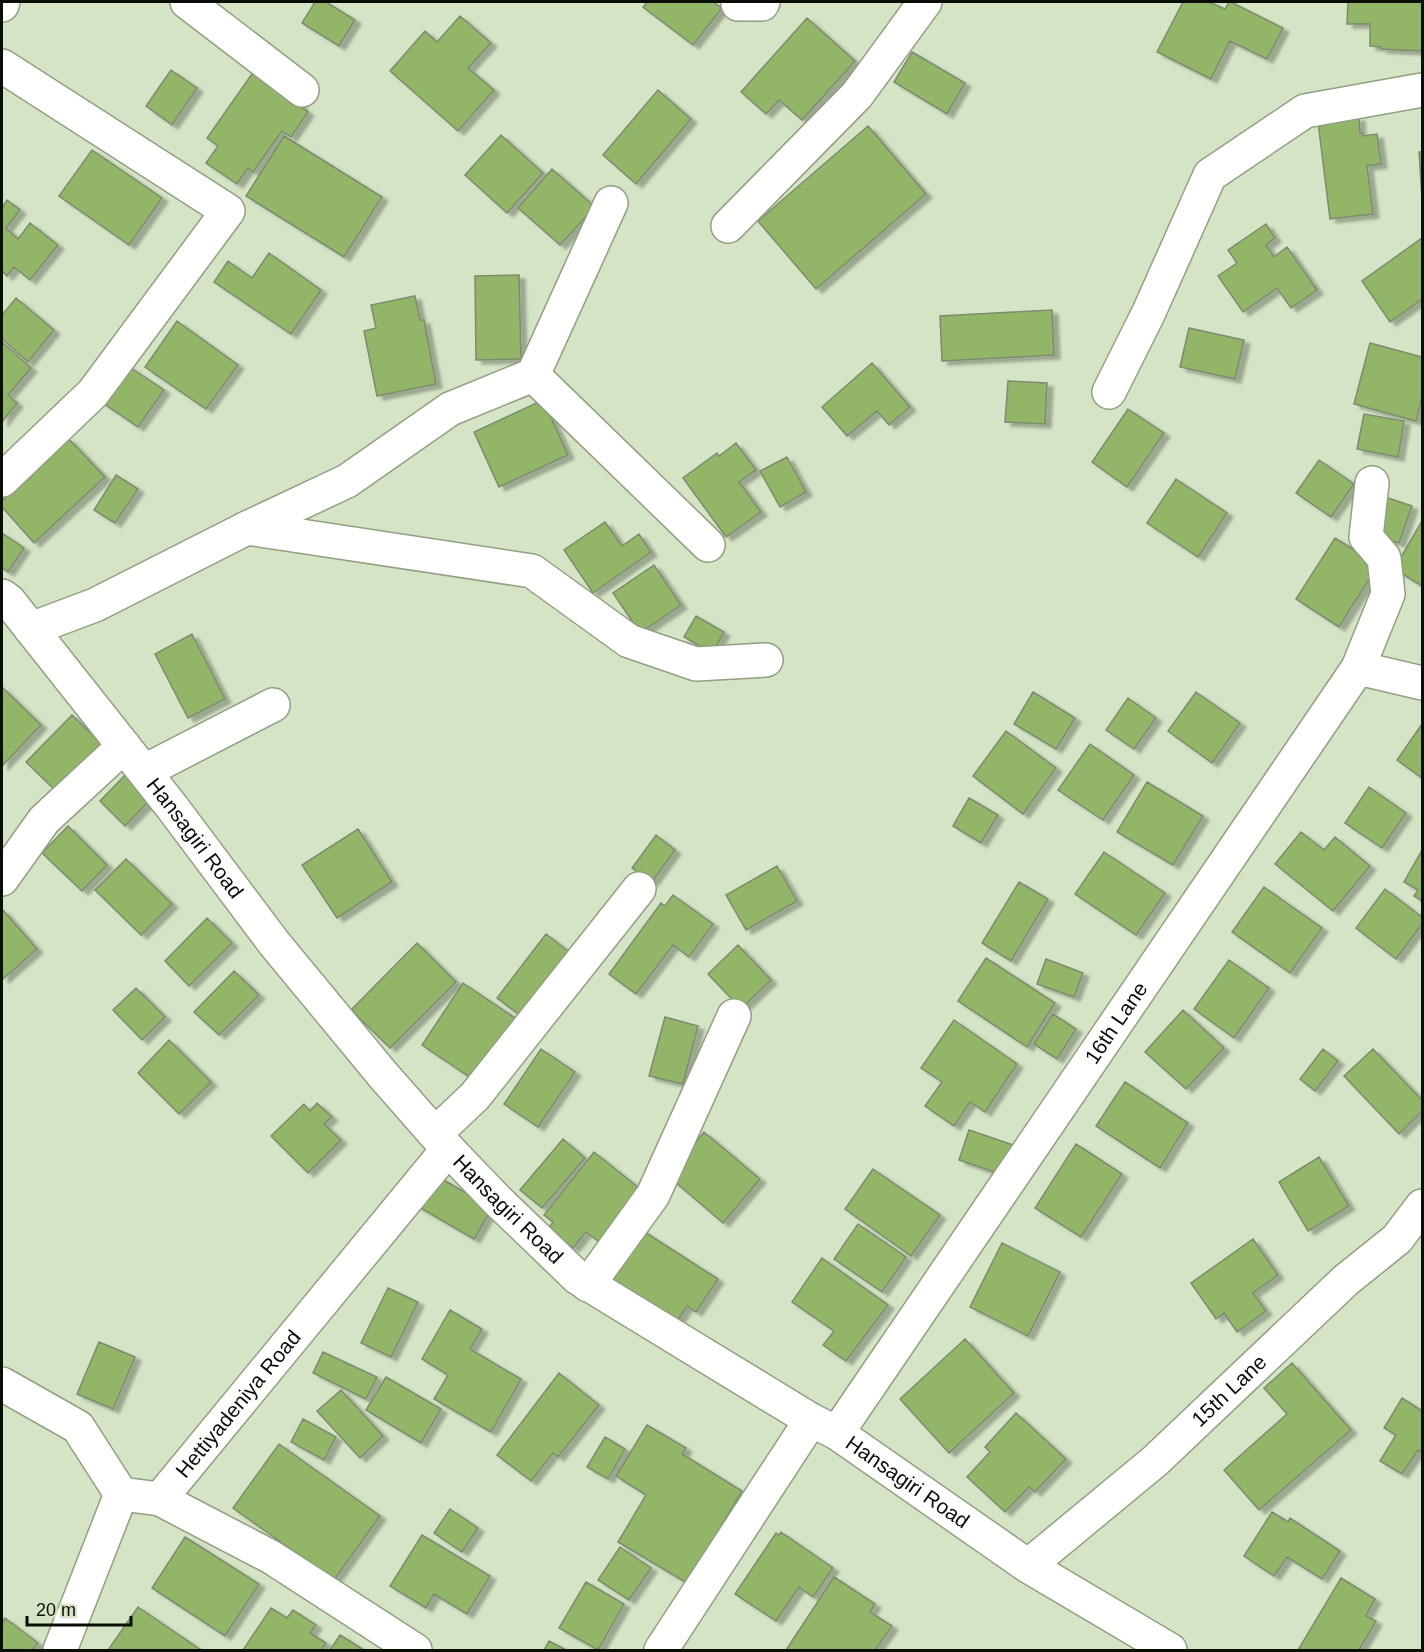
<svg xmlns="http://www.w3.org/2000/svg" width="1424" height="1652" font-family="Helvetica,sans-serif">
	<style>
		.building { fill: #92b567; stroke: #7d8b6f; stroke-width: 1.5; filter: url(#shadow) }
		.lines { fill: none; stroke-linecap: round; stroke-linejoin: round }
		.minor-casing { stroke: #919f82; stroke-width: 36 }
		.tertiary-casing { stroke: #919f82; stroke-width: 36 }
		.minor { stroke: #fff; stroke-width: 33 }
		.tertiary { stroke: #fff; stroke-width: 33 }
		.labels { text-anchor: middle; stroke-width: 4.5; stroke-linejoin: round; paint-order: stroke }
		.street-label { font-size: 21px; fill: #0a0f05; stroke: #d5e4c5 }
	</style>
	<defs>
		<filter id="shadow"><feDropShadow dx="6" dy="4" stdDeviation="1.5" flood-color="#0004"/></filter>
	</defs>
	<rect width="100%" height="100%" fill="#d5e4c5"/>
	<!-- building -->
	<path class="building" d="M315,2H326L355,20L339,46L302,23Z
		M647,2H713L722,8L693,45L643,7Z
		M1183,2H1209L1225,9L1229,2H1231L1283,28L1267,59L1230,41L1211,79L1157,52Z
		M1348,2H1422V51L1381,49V47L1370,46V24H1347Z
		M460,16L491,43L468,68L494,90L458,131L390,71L425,31L437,42Z
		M807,18L855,61L802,120L779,100L766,114L741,92Z
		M912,52L965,83L947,114L894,82Z
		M171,70L197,88L172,125L146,106Z
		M254,71L302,104L300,106L308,112L291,137L282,131L253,172L248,168L237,184L206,163L218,146L207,138Z
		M658,90L691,119L636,184L603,155Z
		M1359,117L1360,133H1362L1363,136L1377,134L1381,164L1367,166L1373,214L1330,219L1318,122Z
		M868,126L926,194L816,289L758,221Z
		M501,135L543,173L507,213L465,175Z
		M284,136L382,197L344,257L246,196Z
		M92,150L162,198L129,245L59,196Z
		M1419,152H1422V198Z
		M552,169L595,207L560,245L518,208Z
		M7,200L20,210L6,228L18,239L30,223L58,245L30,280L14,267L7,276L2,271V208Z
		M1266,224L1275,238L1266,245L1274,257L1287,247L1317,290L1291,308L1277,288L1243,312L1218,276L1237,263L1228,250Z
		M1422,238V299L1390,322L1362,281Z
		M269,253L321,290L291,334L214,282L228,261L252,278Z
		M519,275L521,359L476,360L475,276Z
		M415,296L420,320H424L436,384L377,396L364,331L376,328L371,305Z
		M16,298L54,330L28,362L2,339V315Z
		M1052,310L1054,355L942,361L940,316Z
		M177,321L238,365L206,409L145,367Z
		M1189,328L1244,340L1235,379L1180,367Z
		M2,342L31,368L8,395L17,403L2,422Z
		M1370,343L1422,357V397L1416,421L1354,404Z
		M872,363L910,407L889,425L877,411L847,436L822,407Z
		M125,364L164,390L138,427L100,401Z
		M1008,381L1047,383L1045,424L1005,422Z
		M543,400L568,455L499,487L474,432Z
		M1128,409L1164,433L1127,487L1092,462Z
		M1364,414L1404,421L1398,457L1357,449Z
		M68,438L105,477L34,543L2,507V501Z
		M736,443L756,470L739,482L761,512L726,537L683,478L717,453L719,456Z
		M787,457L806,492L780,507L760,471Z
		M1319,460L1354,484L1331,517L1296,493Z
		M116,475L138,489L115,523L94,510Z
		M1176,479L1227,513L1198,557L1147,523Z
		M1382,496L1412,506L1399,543L1369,534Z
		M1422,521V586L1394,569Z
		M605,522L622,546L639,534L651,552L593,593L564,550Z
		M2,533L24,548L8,572L2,568Z
		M1335,538L1378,565L1339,627L1296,599Z
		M654,565L681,605L640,633L613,593Z
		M696,616L724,632L712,653L684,637Z
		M192,634L225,699L188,718L155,654Z
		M2,687L41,725L2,766Z
		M1033,692L1075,718L1056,749L1014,724Z
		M1196,692L1240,723L1212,763L1168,731Z
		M1128,698L1156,718L1134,749L1106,730Z
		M72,715L104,746L58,793L26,762Z
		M1422,724V778L1397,760Z
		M1006,731L1056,768L1023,814L973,776Z
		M1090,744L1134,775L1103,820L1058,790Z
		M127,773L152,798L125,826L100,801Z
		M1147,782L1203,816L1173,865L1117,832Z
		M1369,787L1406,813L1382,848L1345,823Z
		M969,798L998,815L981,843L953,826Z
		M68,826L107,865L82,891L42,853Z
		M358,829L392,882L337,918L302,865Z
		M1301,832L1324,850L1335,837L1370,866L1333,911L1275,864Z
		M656,835L675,850L652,882L632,868Z
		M1422,850V901L1414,896L1418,890L1404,882Z
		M1104,852L1165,893L1136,935L1075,894Z
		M126,859L172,904L141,935L95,890Z
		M777,866L797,901L746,930L726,895Z
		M1019,882L1048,899L1011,961L982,943Z
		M1264,887L1322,928L1290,973L1232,932Z
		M1385,889L1422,917V924L1396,959L1356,928Z
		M673,895L713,924L689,957L673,945L636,994L609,974L661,903L665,906Z
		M2,909L37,949L3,979L2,977Z
		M207,918L232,943L189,986L165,961Z
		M546,934L581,961L529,1022L497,998Z
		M417,943L456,982L390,1048L351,1010Z
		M738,945L771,980L741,1009L708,974Z
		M986,958L1055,1003L1027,1047L958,1001Z
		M1046,959L1083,973L1074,997L1037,984Z
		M1229,960L1269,988L1234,1038L1194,1009Z
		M234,971L259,995L219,1035L194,1012Z
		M463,983L521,1022L480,1084L422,1045Z
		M136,988L165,1017L142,1040L113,1010Z
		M1183,1010L1224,1048L1186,1089L1145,1052Z
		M1053,1014L1076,1029L1057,1059L1034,1044Z
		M665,1017L698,1026L683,1084L649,1076Z
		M954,1020L1017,1064L985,1112L970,1102L954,1126L925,1106L942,1082L921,1068Z
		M169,1040L211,1082L179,1114L138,1073Z
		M541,1049L575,1072L538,1127L504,1104Z
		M1323,1049L1338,1061L1315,1091L1300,1079Z
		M1373,1049L1422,1100V1111L1399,1134L1344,1076Z
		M1125,1082L1188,1123L1160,1168L1096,1126Z
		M317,1103L332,1117L324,1124L341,1140L308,1173L271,1136L304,1104L310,1111Z
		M969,1130L1016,1146L1006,1176L959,1160Z
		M704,1132L760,1179L723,1223L668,1176Z
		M563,1139L585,1158L542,1208L520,1190Z
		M1076,1144L1122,1174L1081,1237L1035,1208Z
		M594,1152L644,1192L602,1244L586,1232L573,1248L548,1229L553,1222L544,1215Z
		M1319,1157L1349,1206L1308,1231L1279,1182Z
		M873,1169L940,1215L911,1256L845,1209Z
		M435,1175L492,1208L474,1239L417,1206Z
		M858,1224L906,1257L882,1292L834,1259Z
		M640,1229L718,1279L696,1312L687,1306L678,1320L636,1293L629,1303L600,1284Z
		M1253,1239L1278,1275L1253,1293L1266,1311L1237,1332L1224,1313L1216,1319L1191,1283Z
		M1002,1243L1060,1272L1028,1336L970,1307Z
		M822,1258L888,1305L846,1361L823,1345L834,1331L792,1302Z
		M388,1288L418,1302L391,1357L361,1343Z
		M450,1310L482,1329L470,1349L521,1379L491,1432L434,1399L448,1375L422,1359Z
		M965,1339L1014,1393L949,1453L900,1399Z
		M99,1342L135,1357L113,1409L77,1394Z
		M323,1352L377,1377L366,1399L313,1373Z
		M1292,1363L1351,1430L1259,1510L1224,1470L1287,1414L1264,1388Z
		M559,1373L599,1405L558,1457L553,1453L531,1481L497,1455Z
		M386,1377L441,1409L421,1443L366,1410Z
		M341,1390L383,1436L360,1458L317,1411Z
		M1402,1398L1422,1411V1453L1418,1450L1402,1474L1380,1461L1396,1435L1384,1428Z
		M1016,1413L1066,1459L1035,1492L1029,1487L1005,1512L967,1477L990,1452L985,1447Z
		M303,1419L336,1437L324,1460L291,1442Z
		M647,1425L686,1448L682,1454L742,1491L687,1583L618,1542L646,1495L616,1476Z
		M605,1437L625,1449L608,1479L587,1467Z
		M279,1444L380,1516L334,1580L233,1508Z
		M450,1509L478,1528L462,1552L434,1533Z
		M1272,1512L1288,1522L1290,1518L1340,1551L1322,1579L1287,1557L1274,1576L1244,1556Z
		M781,1532L833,1568L813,1597L799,1587L776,1621L735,1594L776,1533L779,1535Z
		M422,1535L490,1576L467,1614L434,1594L426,1608L390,1586Z
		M185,1537L259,1584L225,1636L152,1588Z
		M620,1547L651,1568L629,1600L598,1580Z
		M834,1577L875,1604L870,1612L892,1626L875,1650H786Z
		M1341,1578L1375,1599L1366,1616L1376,1621L1359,1650H1298Z
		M586,1582L624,1604L598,1650L559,1628Z
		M138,1607L201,1650H108Z
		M271,1608L287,1618L293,1610L316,1625L310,1633L326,1643L321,1650H243Z
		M5,1618L38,1643L32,1650H2V1623Z
		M340,1635L364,1650H330Z
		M549,1641L566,1650H544Z"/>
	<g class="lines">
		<defs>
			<g id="minor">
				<path d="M187,2L302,90"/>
				<path d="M738,4H762L763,2"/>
				<path d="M2,5L3,2"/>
				<path d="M2,66L228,211L93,393L2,480"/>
				<path d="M728,226L857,95L925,2"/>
				<path d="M533,375L708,545"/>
				<path d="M1109,392L1149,312L1210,175L1305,111L1422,90"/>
				<path d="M247,528L532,571L629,641L696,664L766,660"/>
				<path d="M31,629L95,605L247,528L347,481L450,409L533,375L611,203"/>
				<path d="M1358,668L1388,594L1384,558L1366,537L1372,483"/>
				<path d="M145,771L273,705"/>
				<path d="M2,879L44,820L124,746"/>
				<path d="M435,1134L475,1096L639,889"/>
				<path d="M588,1285L653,1195L734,1016"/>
				<path d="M2,1384L78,1427L121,1494"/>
				<path id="s1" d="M837,1433L1358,668L1422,683"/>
				<path d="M160,1499L271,1557L415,1650"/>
				<path id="s2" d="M1028,1566L1155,1461L1346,1280L1397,1239L1422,1206"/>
				<path id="s3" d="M60,1650L121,1494L160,1499L448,1149"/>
				<path d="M661,1650L811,1420"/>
			</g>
			<g id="tertiary">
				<path id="s4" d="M2,596L9,601L172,807L274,943L383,1075L448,1149L496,1199L578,1278L811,1420L837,1433L1028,1566L1170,1650"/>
			</g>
		</defs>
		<!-- minor casing -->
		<use href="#minor" class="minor-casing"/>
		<!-- tertiary casing -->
		<use href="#tertiary" class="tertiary-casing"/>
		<!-- minor -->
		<use href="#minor" class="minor"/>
		<!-- tertiary -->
		<use href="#tertiary" class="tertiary"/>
	</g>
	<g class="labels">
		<!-- street labels -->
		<g class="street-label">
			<text dy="7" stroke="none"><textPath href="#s4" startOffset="310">Hansagiri Road</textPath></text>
			<text dy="7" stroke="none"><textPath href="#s1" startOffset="496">16th Lane</textPath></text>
			<text dy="7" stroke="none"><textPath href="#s4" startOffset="796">Hansagiri Road</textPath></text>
			<text dy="7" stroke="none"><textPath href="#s2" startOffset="267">15th Lane</textPath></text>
			<text dy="7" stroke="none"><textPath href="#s3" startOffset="330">Hettiyadeniya Road</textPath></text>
			<text dy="7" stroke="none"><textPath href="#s4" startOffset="1282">Hansagiri Road</textPath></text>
		</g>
	</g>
	<!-- border -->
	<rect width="1424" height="1652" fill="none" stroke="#0a0f05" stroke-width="6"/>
	<!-- scale -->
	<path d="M27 1616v9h104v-9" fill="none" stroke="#0a0f05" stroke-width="3"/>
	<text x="36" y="1616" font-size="18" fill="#0a0f05" stroke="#d5e4c5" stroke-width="4.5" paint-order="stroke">20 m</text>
</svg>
